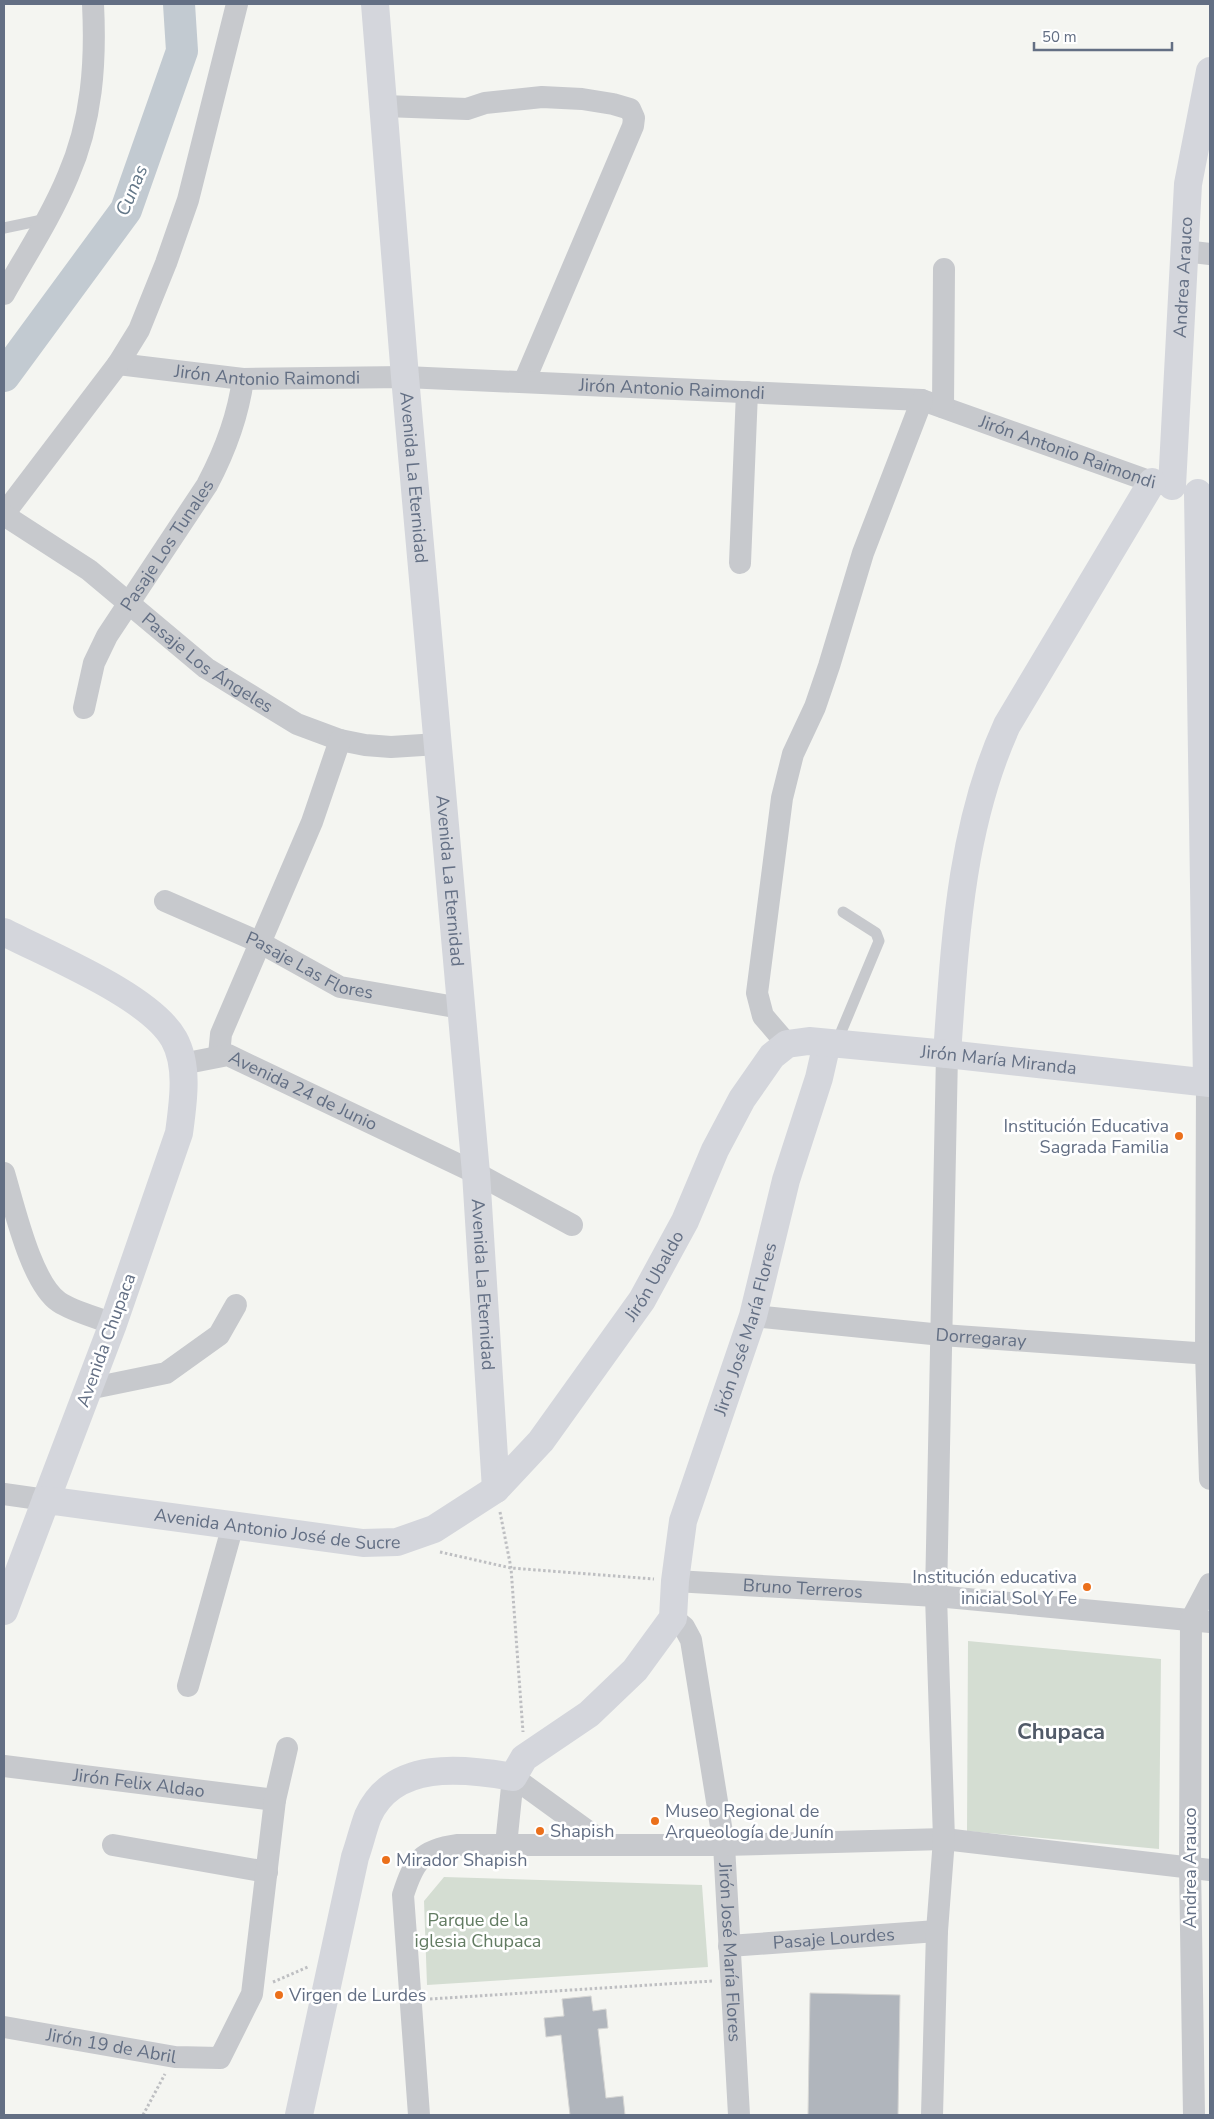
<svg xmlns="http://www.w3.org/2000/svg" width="1214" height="2119" font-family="'Nunito Sans',sans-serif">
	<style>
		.green { fill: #d4ddd2 }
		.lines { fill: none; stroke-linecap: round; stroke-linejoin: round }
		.river { stroke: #c2cad1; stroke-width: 32 }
		.building { fill: #b0b5bc; stroke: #d6d6d4 }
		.path { stroke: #bebfc2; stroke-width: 3; stroke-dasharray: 2.5 2.5; stroke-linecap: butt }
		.lane { stroke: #c7c9cd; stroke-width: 11 }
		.street { stroke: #c7c9cd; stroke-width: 22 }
		.secondary { stroke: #d4d6dc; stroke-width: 28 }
		.highway { stroke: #d4d6dc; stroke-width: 28 }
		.poi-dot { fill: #eb701b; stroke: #fff; stroke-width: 2 }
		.labels { text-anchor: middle; stroke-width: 5; stroke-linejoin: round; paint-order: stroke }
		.street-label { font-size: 18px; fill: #636f84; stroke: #fff }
		.poi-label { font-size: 18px; fill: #636f84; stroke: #fff; text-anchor: start }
		.park-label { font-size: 18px; fill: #627b62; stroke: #fff }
		.water-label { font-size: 19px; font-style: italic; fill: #637788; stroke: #fff }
		.district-label { font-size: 22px; font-weight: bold; fill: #515a68; stroke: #fff }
	</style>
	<rect width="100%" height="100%" fill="#f4f5f1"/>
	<!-- green -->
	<path class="green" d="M968,1641L1161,1659L1159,1849L967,1831Z
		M444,1877L702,1885L708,1967L427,1985L424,1901Z"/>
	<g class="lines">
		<!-- river -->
		<path class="river" d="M4,376L126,210L182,51L179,4"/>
	</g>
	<!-- building -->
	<path class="building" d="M810,1993L900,1995L898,2115H808Z
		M591,1996L593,2011L606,2009L608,2028L598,2029L606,2098L623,2096L625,2115H570L561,2035L546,2037L544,2018L564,2016L562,1999Z"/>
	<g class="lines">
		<!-- path -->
		<path class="path" d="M500,1512L511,1568L523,1732
			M440,1552L511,1568L654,1579
			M273,1982L308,1967
			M430,1999L713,1981
			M143,2115L165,2074"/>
		<!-- lane -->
		<path class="lane" d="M4,228L47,219
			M836,1044L879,941L876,933L843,912"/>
		<!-- street -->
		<g class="street">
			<path d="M384,106L467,109L485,103L542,97L582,99L613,104L630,109L634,118L633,126L524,382"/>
			<path d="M1184,251L1210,254"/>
			<path d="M4,294C26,255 51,217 68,176C92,121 96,63 93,4"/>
			<path id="s1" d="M118,364L243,379L405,377L922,400L1152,482L1168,485"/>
			<path d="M943,407L944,269"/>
			<path d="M4,514L118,364L139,330L166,263L188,200L237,4"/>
			<path id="s2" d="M4,515L89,570L206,668L297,724L340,740L365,745L391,747L438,744"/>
			<path d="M740,563L747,392"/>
			<path id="s3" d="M84,708L94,663L107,636L207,485C225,451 238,417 243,379"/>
			<path id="s4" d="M165,901L259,942L340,987L461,1008"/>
			<path d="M787,1044L763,1016L757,993L782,798L793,754L815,707L829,666L863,553L922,400"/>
			<path d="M219,1055L221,1034L312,822L340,740"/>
			<path id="s5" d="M182,1064L228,1055L476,1173L572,1225"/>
			<path d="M1207,1082L1206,1353L1210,1479"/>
			<path d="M4,1173C14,1206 31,1283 59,1302C74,1312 96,1317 113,1324"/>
			<path id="s6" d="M753,1316L942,1335L1210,1354"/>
			<path d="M88,1389L166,1373L219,1335L236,1305"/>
			<path d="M4,1494L46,1500"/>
			<path id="s7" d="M675,1581L936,1596L1210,1622"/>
			<path id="s8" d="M673,1618L684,1627L691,1640L724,1845L739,2115"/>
			<path d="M188,1686L233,1525"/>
			<path id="s9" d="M4,1766L275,1800"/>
			<path d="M513,1777L604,1843"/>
			<path d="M113,1845L267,1872"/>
			<path d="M506,1845L513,1777"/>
			<path id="s10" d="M729,1946L937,1931"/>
			<path id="s11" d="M4,2027L175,2057L220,2058L252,1994L275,1800L287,1748"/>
			<path d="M419,2115L403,1895C414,1861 421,1850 458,1845H724L944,1839L1210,1870"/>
			<path d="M932,2115L937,1931L944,1839L936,1596L947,1054"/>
			<path d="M1194,2115L1190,1866L1191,1620L1210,1584"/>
		</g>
		<!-- secondary -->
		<g class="secondary">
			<path id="s12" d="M375,4L405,377L476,1173L496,1489"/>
			<path id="s13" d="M1172,486L1188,184L1210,71"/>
			<path d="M1198,493L1207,1082"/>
			<path d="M4,932C48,955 150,996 174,1039C189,1066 183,1103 179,1133L113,1324L46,1500"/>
			<path d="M947,1054C955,942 960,828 1007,725L1152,482"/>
			<path id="s14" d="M299,2115L355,1857C360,1843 363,1829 368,1816C393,1760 463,1768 513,1777L524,1758L589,1714L635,1670L673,1618L675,1581L683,1521L753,1316L786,1180L819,1078L827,1043"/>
		</g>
		<!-- highway -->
		<path class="highway" id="s15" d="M4,1611L46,1500L363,1543L397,1542L434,1529L496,1489L541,1441L642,1300L685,1221L715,1150L742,1099L772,1056L787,1044L809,1041L947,1054L1210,1083"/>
	</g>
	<!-- markers -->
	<g class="poi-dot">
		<circle cx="1179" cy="1136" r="5"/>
		<circle cx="1087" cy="1587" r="5"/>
		<circle cx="655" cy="1821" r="5"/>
		<circle cx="540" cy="1831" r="5"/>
		<circle cx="386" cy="1860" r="5"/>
		<circle cx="279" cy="1995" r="5"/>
	</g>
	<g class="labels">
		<!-- street labels -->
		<g class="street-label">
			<text dy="6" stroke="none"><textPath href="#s13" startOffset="209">Andrea Arauco</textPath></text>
			<text dy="6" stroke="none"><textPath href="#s1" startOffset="150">Jirón Antonio Raimondi</textPath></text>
			<text dy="6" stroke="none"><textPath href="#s1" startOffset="555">Jirón Antonio Raimondi</textPath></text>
			<text dy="6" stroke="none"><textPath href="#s1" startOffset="960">Jirón Antonio Raimondi</textPath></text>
			<text dy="6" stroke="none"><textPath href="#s12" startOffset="475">Avenida La Eternidad</textPath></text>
			<text dy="6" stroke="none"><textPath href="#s3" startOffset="185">Pasaje Los Tunales</textPath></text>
			<text dy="6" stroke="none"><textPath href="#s2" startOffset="252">Pasaje Los Ángeles</textPath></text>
			<text dy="6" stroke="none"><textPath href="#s12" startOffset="880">Avenida La Eternidad</textPath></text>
			<text dy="6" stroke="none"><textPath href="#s4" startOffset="159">Pasaje Las Flores</textPath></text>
			<text dy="6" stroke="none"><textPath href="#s15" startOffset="1334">Jirón María Miranda</textPath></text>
			<text dy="6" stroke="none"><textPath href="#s5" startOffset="130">Avenida 24 de Junio</textPath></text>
			<text dy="6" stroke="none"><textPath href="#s15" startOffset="852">Jirón Ubaldo</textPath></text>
			<text dy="6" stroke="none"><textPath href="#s12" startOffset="1285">Avenida La Eternidad</textPath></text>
			<text dy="6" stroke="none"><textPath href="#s14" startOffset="998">Jirón José María Flores</textPath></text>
			<text dy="6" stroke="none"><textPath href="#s6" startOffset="229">Dorregaray</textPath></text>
			<text transform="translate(106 1340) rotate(-70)" y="6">Avenida Chupaca</text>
			<text dy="6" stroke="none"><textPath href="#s15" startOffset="352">Avenida Antonio José de Sucre</textPath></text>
			<text dy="6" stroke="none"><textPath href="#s7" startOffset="128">Bruno Terreros</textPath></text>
			<text dy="6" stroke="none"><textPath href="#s9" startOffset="136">Jirón Felix Aldao</textPath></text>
			<text transform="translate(1190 1868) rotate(-90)" y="6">Andrea Arauco</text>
			<text dy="6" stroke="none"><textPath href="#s10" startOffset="105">Pasaje Lourdes</textPath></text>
			<text dy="6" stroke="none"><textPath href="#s8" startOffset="344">Jirón José María Flores</textPath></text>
			<text dy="6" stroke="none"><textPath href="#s11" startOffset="109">Jirón 19 de Abril</textPath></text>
		</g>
		<!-- poi labels -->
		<g class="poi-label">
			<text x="1169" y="1132" text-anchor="end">Institución Educativa<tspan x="1169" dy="21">Sagrada Familia</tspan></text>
			<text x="1077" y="1583" text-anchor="end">Institución educativa<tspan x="1077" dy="21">inicial Sol Y Fe</tspan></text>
			<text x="665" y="1817">Museo Regional de<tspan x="665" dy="21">Arqueología de Junín</tspan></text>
			<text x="550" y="1837">Shapish</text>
			<text x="396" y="1866">Mirador Shapish</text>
			<text x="289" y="2001">Virgen de Lurdes</text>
		</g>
		<!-- park labels -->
		<g class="park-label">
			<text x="478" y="1926">Parque de la<tspan x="478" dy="21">iglesia Chupaca</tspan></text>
		</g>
		<!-- water labels -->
		<g class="water-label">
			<text transform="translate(131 190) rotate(-67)" y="7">Cunas</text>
		</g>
		<!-- district labels -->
		<g class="district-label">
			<text x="1061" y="1739">Chupaca</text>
		</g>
	</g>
	<!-- border -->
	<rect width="1214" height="2119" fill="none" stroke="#636f84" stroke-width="10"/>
	<!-- scale -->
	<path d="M1034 42v8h138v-8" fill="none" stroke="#636f84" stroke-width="2.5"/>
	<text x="1042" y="42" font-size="15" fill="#636f84" stroke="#ffffff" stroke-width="4" paint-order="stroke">50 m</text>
</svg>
